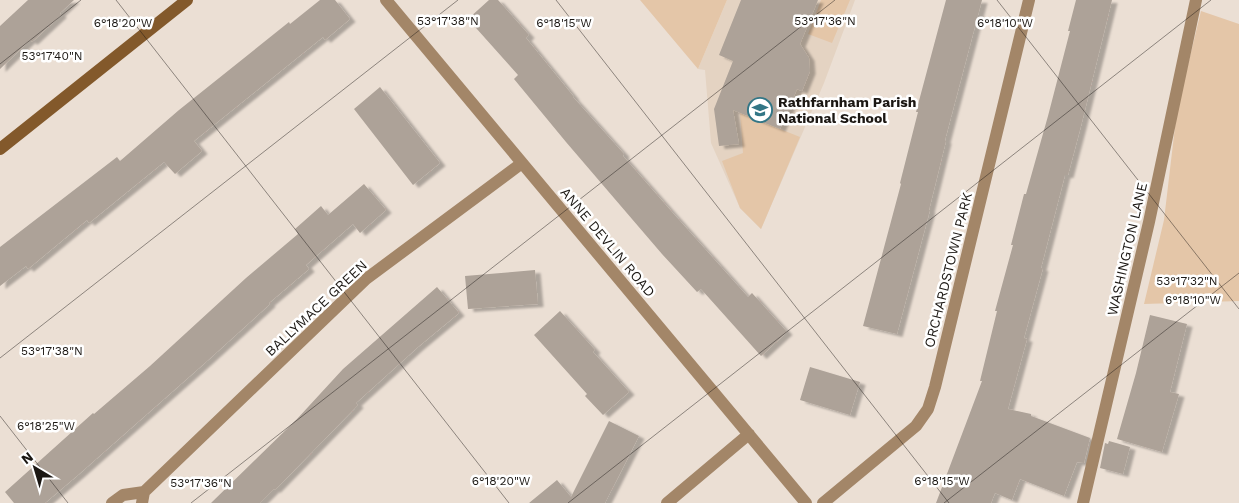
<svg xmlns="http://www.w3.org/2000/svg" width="1239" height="503" font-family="'Work Sans',sans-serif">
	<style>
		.built { fill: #e4d3c2 }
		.green { fill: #e4c6a8 }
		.building { fill: #ada298; filter: url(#shadow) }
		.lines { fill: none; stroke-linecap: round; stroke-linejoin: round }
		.minor { stroke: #a38668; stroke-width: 12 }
		.secondary { stroke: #83592b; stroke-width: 12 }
		.ticks { fill: none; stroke: #1b1713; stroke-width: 1; stroke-opacity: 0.45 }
		.labels { text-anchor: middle; stroke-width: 5; stroke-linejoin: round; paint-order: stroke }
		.poi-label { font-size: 14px; font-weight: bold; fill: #1b1713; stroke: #fff; text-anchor: start }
		.street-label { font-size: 14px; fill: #1b1713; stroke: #fff }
		.ticks-label { font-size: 12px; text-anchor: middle; fill: #1b1713; stroke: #fff; stroke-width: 5; stroke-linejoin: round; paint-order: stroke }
	</style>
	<defs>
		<filter id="shadow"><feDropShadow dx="5.5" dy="3" stdDeviation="1" flood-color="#0004"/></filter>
	</defs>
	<rect width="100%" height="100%" fill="#ebdfd4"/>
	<!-- built -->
	<path class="built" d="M727,0H855L824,83L761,229L740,208L711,143L705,70L698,69Z"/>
	<!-- green -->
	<path class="green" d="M640,0H727L698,69Z
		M821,0H850L832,43L808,34Z
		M1201,11L1239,24V301L1144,304L1164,220L1177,110Z
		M740,113L800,137L761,229L740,208L722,161L743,153Z"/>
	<!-- building -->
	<path class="building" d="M28,0H74L60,13L61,15L32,42L30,40L0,69V26Z
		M320,0H335L350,19L325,40L323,37L194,141L202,151L175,174L164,162L89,223L87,220L28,269L26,266L0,286V247L117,157L120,161L179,110L289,22L290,24Z
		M489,0H498L529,35L526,38L574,97H573L624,154L623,156L672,212L748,297L752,293L787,332L761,356L701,289L697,292L662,254L566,142L514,79L518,75L468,19Z
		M741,0H818L800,44L809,58L810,71L802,91L797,89L780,129L733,110L739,144L719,146L714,109L733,61L719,55Z
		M946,0H982L945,140L946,141L929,210H930L897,334L863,326L901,184L900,183L918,112H916Z
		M1076,0H1112L1081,126L1068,175H1065L1041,268H1043L1024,338L1027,339L1008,409L1031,414V416L1090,438L1084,463L1077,462L1064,496L1020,479L1012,500L995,493L991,503H936L982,381H980L997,311H995L1013,245H1011L1024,194H1026L1048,116L1070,31H1068Z
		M380,87L440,163L413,185L354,109Z
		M364,184L386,210L360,233L353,224L306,265L309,269L269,303L270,304L206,362L78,475L45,503H14L5,492L93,413L94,414L150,366L246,278L298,234L295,229L321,206L328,215Z
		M535,270L538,304L468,309L465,276Z
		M437,287L459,313L418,347L356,403L358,405L275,490L274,489L260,503H211L297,419L343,369Z
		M560,311L595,350L593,352L629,392L603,415L585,396L587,394L534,335Z
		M1150,315L1187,324L1170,392L1179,394L1162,452L1117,439L1136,373Z
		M810,367L860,382L850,415L800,400Z
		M609,421L639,436L605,503H529L557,480L571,497Z
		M1109,441L1130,447L1123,474L1100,468L1105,443L1108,444Z"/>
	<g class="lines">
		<!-- minor -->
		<path class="minor" d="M386,0L806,503
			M112,503L123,495L144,492
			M142,503L144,492L366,279L522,163
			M667,503L749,434
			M823,503L916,426L928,409L935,387L1029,0
			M1083,503L1149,222L1196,0"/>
		<!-- secondary -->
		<path class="secondary" d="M0,149L187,0"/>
	</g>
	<!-- ticks -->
	<path class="ticks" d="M116,0L509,503M556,0L949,503M997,0L1239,309M0,64L81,0M0,358L458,0M0,416L68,503M191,503L835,0M568,503L1211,0M944,503L1239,273"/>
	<!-- icons -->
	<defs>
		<symbol id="school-ring" viewBox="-11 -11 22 22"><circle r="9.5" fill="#fff" stroke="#327686" stroke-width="1.5"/><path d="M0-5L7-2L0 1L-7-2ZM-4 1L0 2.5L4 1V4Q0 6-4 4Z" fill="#327686"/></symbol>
	</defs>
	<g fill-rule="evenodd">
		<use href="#school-ring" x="746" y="96" width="28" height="28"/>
	</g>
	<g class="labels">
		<!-- poi labels -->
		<g class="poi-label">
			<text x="778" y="107">Rathfarnham Parish<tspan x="778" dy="16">National School</tspan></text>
		</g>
		<!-- street labels -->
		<g class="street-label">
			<text transform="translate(608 242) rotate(50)" y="5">ANNE DEVLIN ROAD</text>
			<text transform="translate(1127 249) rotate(-77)" y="5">WASHINGTON LANE</text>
			<text transform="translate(948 270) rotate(-76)" y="5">ORCHARDSTOWN PARK</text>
			<text transform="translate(316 308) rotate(-43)" y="5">BALLYMACE GREEN</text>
		</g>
	</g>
	<g class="ticks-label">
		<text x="448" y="25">53°17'38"N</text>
		<text x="825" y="25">53°17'36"N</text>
		<text x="1005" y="27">6°18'10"W</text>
		<text x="123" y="27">6°18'20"W</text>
		<text x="564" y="27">6°18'15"W</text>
		<text x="52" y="60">53°17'40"N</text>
		<text x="1187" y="285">53°17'32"N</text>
		<text x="1193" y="304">6°18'10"W</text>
		<text x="52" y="355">53°17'38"N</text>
		<text x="46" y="430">6°18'25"W</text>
		<text x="501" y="485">6°18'20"W</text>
		<text x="942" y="485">6°18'15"W</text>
		<text x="201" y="487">53°17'36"N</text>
	</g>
	<!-- north arrow -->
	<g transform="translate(35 468) rotate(322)" stroke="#ffffff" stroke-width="4" paint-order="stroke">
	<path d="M0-4L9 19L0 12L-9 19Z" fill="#1b1713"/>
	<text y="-8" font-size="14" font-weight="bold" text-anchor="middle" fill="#1b1713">N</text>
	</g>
</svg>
